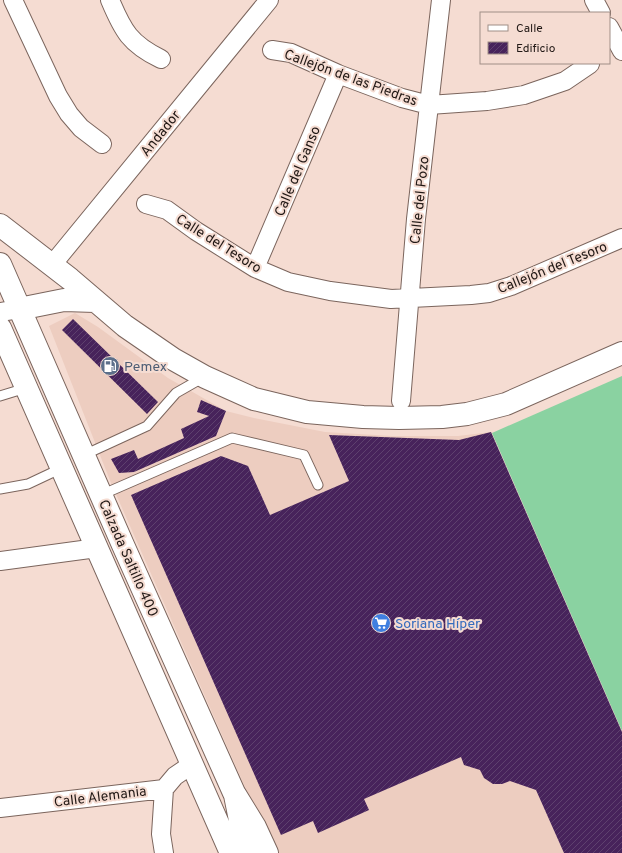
<svg xmlns="http://www.w3.org/2000/svg" width="622" height="853" font-family="Overpass,sans-serif">
	<style>
		.built { fill: #edcdc0 }
		.garden { fill: #8ad2a1 }
		.building { fill: url(#building-hatch) }
		.lines { fill: none; stroke-linecap: round; stroke-linejoin: round }
		.lane-casing { stroke: #7b655d; stroke-width: 11 }
		.street-casing { stroke: #7b655d; stroke-width: 20 }
		.secondary-casing { stroke: #7b655d; stroke-width: 24 }
		.primary-casing { stroke: #7b655d; stroke-width: 24 }
		.lane { stroke: #fff; stroke-width: 9 }
		.street { stroke: #fff; stroke-width: 18 }
		.secondary { stroke: #fff; stroke-width: 22 }
		.primary { stroke: #fff; stroke-width: 22 }
		.labels { text-anchor: middle; stroke-width: 4; stroke-linejoin: round; paint-order: stroke }
		.street-label { font-size: 14px; fill: #211815; stroke: #f5dcd2 }
		.service-label { font-size: 14px; fill: #4e5e75; stroke: #f5dcd2; text-anchor: start }
		.shop-label { font-size: 14px; fill: #366cbe; stroke: #f5dcd2; text-anchor: start }
	</style>
	<defs>
		<pattern id="building-hatch" width="6" height="6" patternUnits="userSpaceOnUse"><rect width="6" height="6" fill="#47235b"/><path d="M-1 1l2-2M0 6l6-6M5 7l2-2" fill="none" stroke="#5e416e"/></pattern>
	</defs>
	<rect width="100%" height="100%" fill="#f5dcd2"/>
	<!-- built -->
	<path class="built" d="M75,313L98,327L168,378L226,411L254,418L325,432L392,436H458L491,432L622,747V853H274L111,483L49,326Z"/>
	<!-- garden -->
	<path class="garden" d="M622,376V731L492,433Z"/>
	<!-- building -->
	<path class="building" d="M73,319L158,402L147,414L62,330Z
		M201,400L226,411L216,436L134,472L119,473L111,459L134,450L138,459L184,438L181,429L209,416L197,412Z
		M491,432L622,732V853H564L536,790L510,781L502,784H493L484,778L480,770L464,765L461,757L364,799L369,810L318,833L313,821L281,835L131,495L221,456L248,466L270,515L349,481L329,435L459,440Z"/>
	<g class="lines">
		<defs>
			<path id="lane" d="M0,396L26,388
				M84,455L147,426L176,393L204,377
				M0,489L28,484L62,468
				M101,495L232,438L304,455L318,485"/>
			<path id="street" d="M13,0L58,96L69,114L81,128L102,144
				M110,0C123,31 130,44 161,59
				M594,0L601,13
				M609,27L622,51
				M272,50L291,53L338,74L402,98L429,105L487,101L524,95L565,81L590,64
				M146,204L167,210L196,231L255,268L288,282L330,291L391,299L471,295L489,293L511,286L622,238
				M49,264L56,260L269,0
				M255,268L338,74
				M0,312L19,309
				M401,401L416,219L441,0
				M0,561L97,548
				M0,808L164,789L175,776L191,765
				M164,853L161,834L164,789"/>
			<path id="secondary" d="M0,225L70,279L125,326L173,359L205,377L254,399L307,412L363,417L399,418L442,417L467,414L506,404L622,353
				M19,309L64,300L95,301
				M236,796L255,827L267,853"/>
			<path id="primary" d="M0,264L123,545L235,795L243,835L251,853
				M0,328L231,853"/>
		</defs>
		<!-- lane casing -->
		<use href="#lane" class="lane-casing"/>
		<!-- street casing -->
		<use href="#street" class="street-casing"/>
		<!-- secondary casing -->
		<use href="#secondary" class="secondary-casing"/>
		<!-- primary casing -->
		<use href="#primary" class="primary-casing"/>
		<!-- lane -->
		<use href="#lane" class="lane"/>
		<!-- street -->
		<use href="#street" class="street"/>
		<!-- secondary -->
		<use href="#secondary" class="secondary"/>
		<!-- primary -->
		<use href="#primary" class="primary"/>
	</g>
	<!-- icons -->
	<defs>
		<symbol id="fuel-disc" viewBox="-11 -11 22 22"><circle r="9.5" fill="#5c6f8a" stroke="#f5dcd2"/><path d="M-5.5-6h7V0h2V4h1.3V-2.5L3-4.5l.8-.8L6-3V5H2.5V1h-1V6h-7ZM-4.2-4.7v3.2H.2V-4.7Z" fill="#fff"/></symbol>
		<symbol id="supermarket-disc" viewBox="-11 -11 22 22"><circle r="9.5" fill="#3f7fe0" stroke="#f5dcd2"/><path d="M-6-5.5h2.5l.6 2H6L4.5 2H-2.5L-4.4-4H-6ZM-1.5 3.2a1.3 1.3 0 1 0 .1 0ZM3 3.2a1.3 1.3 0 1 0 .1 0Z" fill="#fff"/></symbol>
	</defs>
	<g fill-rule="evenodd">
		<use href="#fuel-disc" x="99" y="355" width="22" height="22"/>
		<use href="#supermarket-disc" x="370" y="612" width="22" height="22"/>
	</g>
	<g class="labels">
		<!-- street labels -->
		<g class="street-label">
			<text transform="translate(351 77) rotate(20)" y="5">Callejón de las Piedras</text>
			<text transform="translate(160 133) rotate(-51)" y="5">Andador</text>
			<text transform="translate(297 171) rotate(-67)" y="5">Calle del Ganso</text>
			<text transform="translate(419 200) rotate(-84)" y="5">Calle del Pozo</text>
			<text transform="translate(219 243) rotate(32)" y="5">Calle del Tesoro</text>
			<text transform="translate(552 267) rotate(-22)" y="5">Callejón del Tesoro</text>
			<text transform="translate(129 558) rotate(66)" y="5">Calzada Saltillo 400</text>
			<text transform="translate(100 796) rotate(-7)" y="5">Calle Alemania</text>
		</g>
		<!-- service labels -->
		<g class="service-label">
			<text x="124" y="371">Pemex</text>
		</g>
		<!-- shop labels -->
		<g class="shop-label">
			<text x="395" y="628">Soriana Híper</text>
		</g>
	</g>
	<!-- legend -->
	<rect x="480" y="12" width="130" height="52" fill="#f5dcd2" stroke="#a08e86"/>
	<rect x="488" y="25" width="20" height="6" fill="#ffffff" stroke="#a08e86"/>
	<text x="516" y="32" font-size="12" fill="#211815">Calle</text>
	<rect x="488" y="42" width="20" height="12" fill="url(#building-hatch)" stroke="#a08e86"/>
	<text x="516" y="52" font-size="12" fill="#211815">Edificio</text>
</svg>
